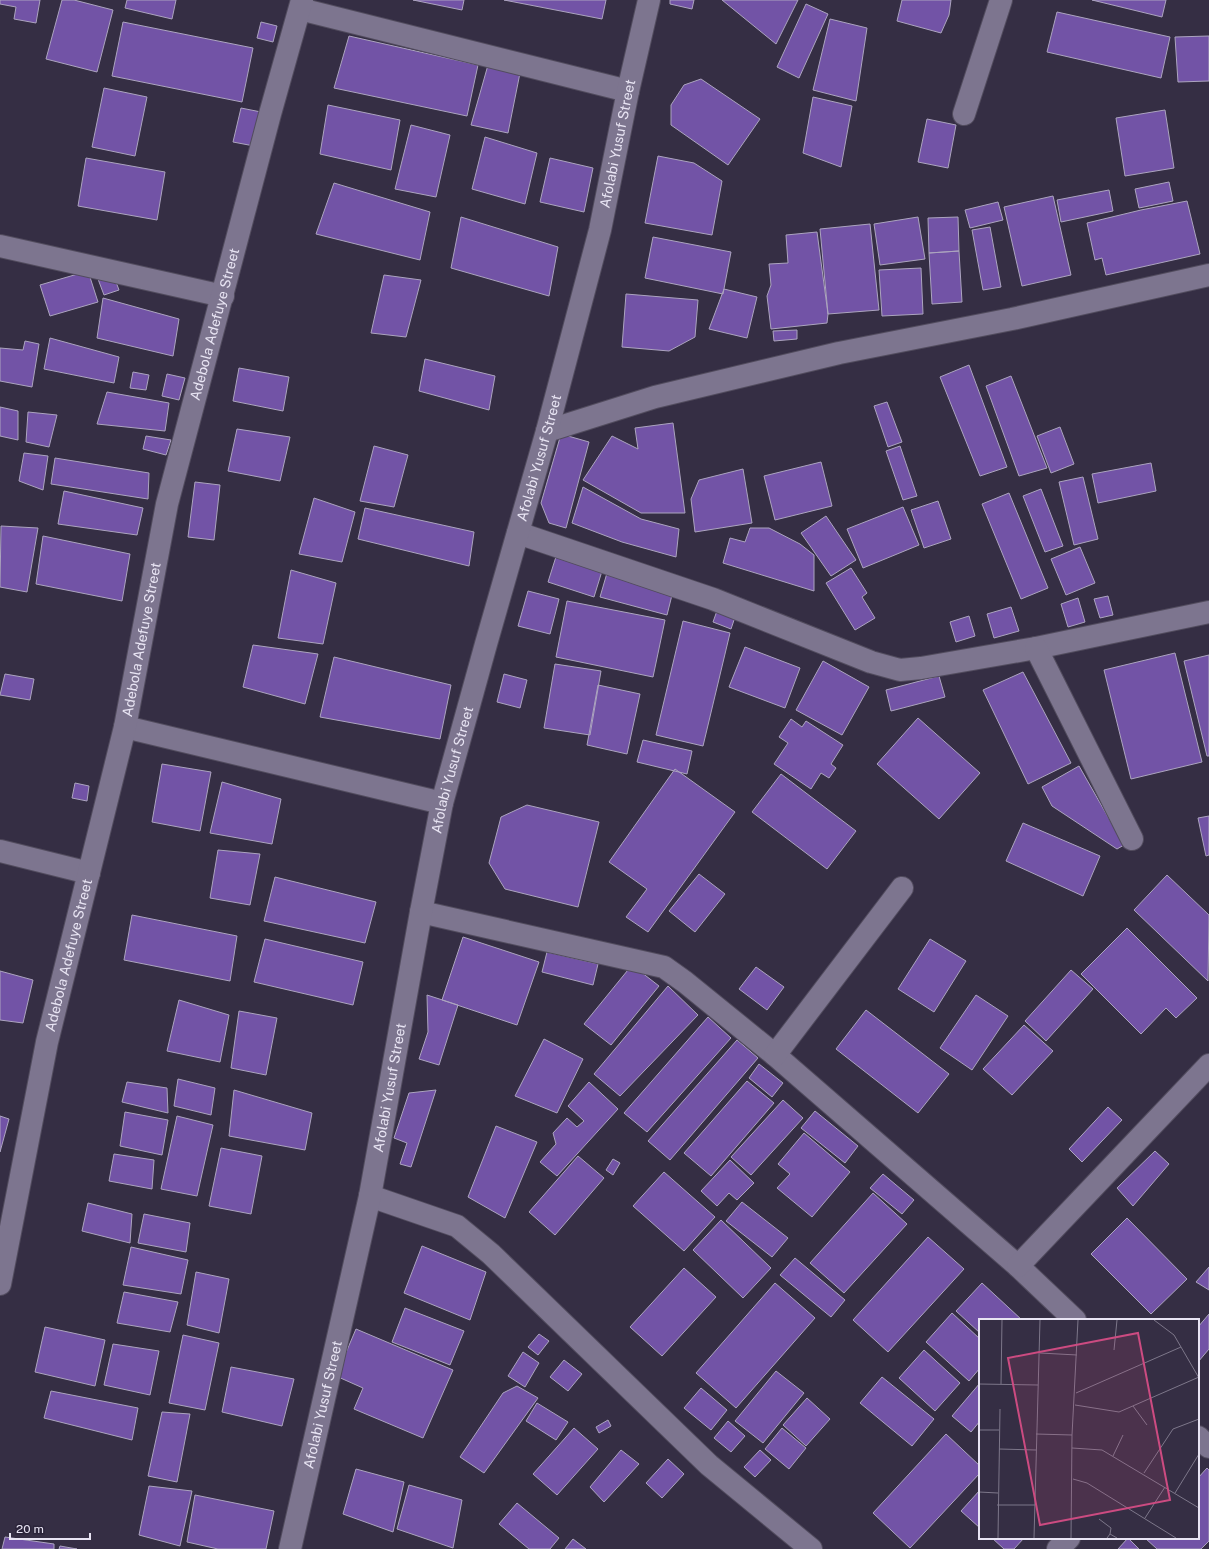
<svg xmlns="http://www.w3.org/2000/svg" width="1209" height="1549" font-family="'Public Sans',sans-serif">
	<style>
		.building { fill: #7253a6; stroke: #aca4bf }
		.lines { fill: none; stroke-linecap: round; stroke-linejoin: round }
		.minor-casing { stroke: #524c5e; stroke-width: 24 }
		.minor { stroke: #7d758f; stroke-width: 22 }
		.labels { text-anchor: middle; stroke-width: 3.5; stroke-linejoin: round; paint-order: stroke }
		.street-label { font-size: 14px; fill: #e8e4f3; stroke: #2b243a }
		.inset-road { fill: none; stroke: #7d778a; stroke-width: 1 }
		.view { fill: #cc4b81; fill-opacity: 0.15; stroke: #cc4b81; stroke-width: 2 }
		.inset-edge { fill: none; stroke: #e8e4f3; stroke-width: 2 }
	</style>
	<rect width="100%" height="100%" fill="#352e44"/>
	<!-- building -->
	<path class="building" d="M0,0H40L36,23L14,19L16,7L0,4Z
		M62,0H74L113,10L97,72L46,59Z
		M127,0H176L172,19L125,8Z
		M413,0H464L462,10Z
		M504,0H606L602,19Z
		M670,0H694L692,9L670,4Z
		M722,0H798L776,44Z
		M902,0H951L949,15L941,33L897,21Z
		M1092,0H1166L1162,17Z
		M806,4L828,14L799,78L777,67Z
		M1057,12L1170,37L1161,78L1047,52Z
		M830,19L867,28L856,101L813,90Z
		M123,22L253,48L242,102L112,76Z
		M261,22L277,26L273,42L257,38Z
		M349,36L478,65L467,116L334,88Z
		M1209,36V81L1178,82L1175,37Z
		M488,65L520,73L508,133L471,125Z
		M701,79L760,119L728,165L671,125V105L684,85Z
		M104,88L147,97L135,156L92,147Z
		M813,97L852,106L841,167L803,153Z
		M328,105L400,120L391,170L320,154Z
		M241,108L261,112L254,146L233,142Z
		M1165,110L1174,168L1125,176L1116,118Z
		M927,119L956,125L948,168L918,162Z
		M411,125L450,135L436,197L395,189Z
		M485,137L537,153L525,204L472,189Z
		M658,156L694,163L722,181L712,235L645,223Z
		M86,158L165,172L157,220L78,206Z
		M550,158L593,168L584,212L540,202Z
		M1169,182L1173,201L1139,208L1135,189Z
		M334,183L430,212L420,260L316,234Z
		M1109,190L1113,211L1061,222L1057,200Z
		M1053,196L1071,275L1022,286L1004,207Z
		M1187,201L1200,254L1106,275L1102,258L1095,260L1087,223L1141,210Z
		M998,202L1003,220L970,228L965,210Z
		M461,217L558,247L549,296L451,268Z
		M918,217L925,259L880,265L874,224Z
		M958,217L959,251L929,253L928,218Z
		M870,224L879,310L828,314L820,229Z
		M990,227L1001,287L983,290L972,230Z
		M817,232L828,314L827,323L771,329L767,296L771,285L769,264L788,263L786,235Z
		M653,237L731,252L723,294L645,278Z
		M959,251L962,302L932,304L929,253Z
		M921,268L923,314L882,316L879,270Z
		M88,271L98,302L50,316L40,285Z
		M113,274L119,290L104,295L98,279Z
		M384,275L421,280L406,337L371,333Z
		M724,289L757,297L747,338L709,329Z
		M626,294L698,300L695,337L669,351L622,347Z
		M103,298L179,319L173,356L97,338Z
		M797,330V339L774,341L773,331Z
		M50,338L119,357L114,383L44,369Z
		M25,341L39,344L32,387L0,381V348L23,350Z
		M425,359L495,376L489,410L419,391Z
		M969,365L1007,467L980,476L940,377Z
		M239,368L289,377L283,411L233,401Z
		M133,372L149,375L146,390L130,388Z
		M167,374L185,378L179,400L162,396Z
		M1011,376L1047,468L1019,476L986,386Z
		M107,392L169,403L165,431L97,424Z
		M887,402L902,442L888,447L874,406Z
		M0,407L18,411V440L0,436Z
		M28,412L57,415L49,447L26,442Z
		M673,423L685,513H641L583,480L612,436L638,449L635,428Z
		M1060,427L1074,464L1051,473L1037,436Z
		M237,429L290,437L280,481L228,471Z
		M561,434L589,442L566,528L549,523L541,503Z
		M146,436L171,440L166,455L143,449Z
		M374,446L408,455L394,507L360,501Z
		M900,446L917,496L903,500L886,451Z
		M24,453L48,456L43,490L19,481Z
		M55,458L149,473L148,499L51,484Z
		M821,462L832,506L775,520L764,476Z
		M1151,463L1156,491L1098,503L1092,474Z
		M743,469L752,523L695,532L691,499L699,480Z
		M1083,477L1098,539L1074,545L1059,482Z
		M195,482L220,485L214,540L188,537Z
		M583,487L641,519L679,529L676,557L622,542L572,523Z
		M1041,489L1063,546L1045,552L1023,496Z
		M64,491L143,508L137,535L58,524Z
		M1009,493L1048,588L1021,599L982,504Z
		M314,498L355,512L342,562L299,554Z
		M938,501L951,539L924,548L911,510Z
		M903,507L919,545L863,568L847,529Z
		M365,508L474,532L469,566L358,539Z
		M826,516L856,560L831,576L801,533Z
		M1,526L38,528L27,592L0,587Z
		M750,528H769L800,544L814,555V591L723,563L730,538L745,542Z
		M43,536L130,554L122,601L36,584Z
		M560,544L606,558L594,597L548,582Z
		M1080,547L1095,583L1066,595L1051,559Z
		M851,568L867,593L862,597L875,618L855,630L826,583Z
		M291,570L336,583L323,644L278,638Z
		M607,573L673,591L667,615L600,597Z
		M528,591L559,599L550,634L518,626Z
		M1108,596L1113,615L1100,618L1094,599Z
		M1078,598L1085,622L1068,627L1061,604Z
		M567,601L665,620L653,677L556,657Z
		M1011,607L1019,631L994,638L987,614Z
		M718,608L736,614L731,629L713,622Z
		M969,616L975,636L956,642L950,622Z
		M683,621L730,633L703,746L656,735Z
		M253,645L318,654L305,704L243,687Z
		M745,647L800,668L785,708L729,687Z
		M1175,653L1202,762L1131,779L1104,670Z
		M1209,655V756H1207L1184,661Z
		M334,657L451,685L440,739L320,717Z
		M823,661L869,687L842,735L796,710Z
		M555,664L601,671L590,735L544,728Z
		M1023,672L1071,763L1028,784L983,690Z
		M5,674L34,679L30,700L0,695Z
		M504,674L527,680L520,708L497,702Z
		M939,676L945,697L891,711L886,690Z
		M598,685L640,694L627,754L587,745Z
		M918,718L980,773L939,819L877,764Z
		M791,719L802,727L806,721L843,745L831,764L836,768L829,778L821,773L811,789L774,764L788,743L779,737Z
		M643,740L692,751L687,774L637,762Z
		M162,764L211,772L200,831L152,822Z
		M1079,766L1124,845L1117,849L1052,806L1042,787Z
		M675,769L735,812L648,932L626,917L647,889L609,862Z
		M781,774L856,831L827,869L752,812Z
		M222,782L281,799L272,844L210,833Z
		M75,783L89,786L87,801L72,798Z
		M527,805L599,822L578,907L505,889L489,863L501,817Z
		M1209,816V855L1206,856L1198,818Z
		M1023,823L1100,856L1083,896L1006,861Z
		M218,850L260,854L250,905L210,898Z
		M699,874L725,894L695,932L669,911Z
		M1167,875L1209,915L1208,981L1134,910Z
		M275,877L376,902L365,943L264,921Z
		M132,915L237,936L230,981L124,960Z
		M1127,928L1197,998L1176,1018L1166,1008L1141,1034L1081,974Z
		M463,937L539,962L517,1025L442,1000Z
		M265,939L363,962L353,1005L254,982Z
		M930,939L966,961L934,1012L898,989Z
		M547,952L598,964L593,985L542,972Z
		M632,965L659,986L611,1045L584,1024Z
		M756,967L784,987L767,1010L739,989Z
		M1071,970L1093,989L1046,1041L1025,1021Z
		M0,971L33,980L23,1023L0,1020Z
		M668,986L698,1015L620,1096L594,1074Z
		M427,995L458,1005L439,1065L419,1059L428,1032Z
		M976,995L1008,1016L972,1070L940,1048Z
		M179,1000L229,1015L220,1062L167,1051Z
		M866,1010L949,1074L918,1113L836,1049Z
		M239,1011L277,1018L266,1075L231,1068Z
		M708,1017L731,1038L647,1132L624,1113Z
		M1024,1025L1053,1051L1012,1095L983,1069Z
		M544,1039L583,1059L557,1113L515,1096Z
		M737,1040L758,1058L670,1160L648,1141Z
		M759,1064L783,1083L772,1097L749,1078Z
		M178,1079L215,1088L211,1115L174,1106Z
		M747,1081L774,1103L711,1176L684,1153Z
		M127,1082L167,1088L168,1113L122,1102Z
		M589,1082L618,1109L557,1176L540,1162L556,1144L553,1133L567,1118L577,1127L584,1121L568,1106Z
		M234,1090L312,1113L305,1150L229,1136Z
		M436,1090L411,1167L400,1164L407,1143L394,1138L409,1093Z
		M783,1100L803,1118L751,1175L731,1157Z
		M1108,1107L1122,1120L1082,1162L1069,1149Z
		M815,1111L858,1146L845,1163L801,1128Z
		M125,1112L168,1120L162,1155L120,1146Z
		M0,1116L9,1119L0,1152Z
		M177,1116L213,1125L197,1196L161,1189Z
		M496,1126L537,1142L505,1218L468,1197Z
		M804,1133L850,1172L812,1217L777,1188L790,1174L778,1164Z
		M221,1148L262,1156L251,1214L209,1206Z
		M1155,1151L1169,1164L1133,1206L1117,1188Z
		M114,1154L154,1160L152,1189L109,1181Z
		M578,1156L604,1178L555,1235L529,1212Z
		M613,1159L620,1163L613,1175L606,1170Z
		M730,1160L754,1183L737,1200L729,1193L717,1206L701,1191Z
		M664,1172L715,1217L684,1251L633,1206Z
		M883,1174L914,1200L902,1214L870,1188Z
		M873,1193L907,1224L844,1293L810,1263Z
		M742,1202L788,1238L772,1257L726,1221Z
		M88,1203L132,1214L130,1243L82,1231Z
		M144,1214L190,1223L186,1252L138,1243Z
		M1127,1218L1187,1279L1151,1314L1091,1254Z
		M721,1220L771,1268L743,1298L693,1250Z
		M928,1237L964,1269L888,1352L853,1320Z
		M422,1246L486,1272L470,1320L404,1293Z
		M131,1247L188,1260L181,1294L123,1285Z
		M795,1258L845,1300L831,1317L780,1275Z
		M1209,1267V1290L1196,1282Z
		M684,1268L716,1297L662,1356L630,1327Z
		M196,1272L229,1279L219,1333L187,1325Z
		M775,1283L815,1318L736,1408L696,1373Z
		M982,1283L1022,1320H980V1333L956,1311Z
		M124,1292L178,1302L170,1332L117,1323Z
		M405,1308L464,1331L450,1365L392,1342Z
		M952,1313L980,1339V1368L969,1381L926,1342Z
		M1209,1314V1349L1198,1362V1327Z
		M45,1327L105,1340L95,1386L35,1372Z
		M356,1329L453,1370L423,1438L354,1409L363,1388L336,1376Z
		M539,1334L549,1341L538,1355L528,1347Z
		M183,1335L219,1343L205,1410L169,1403Z
		M113,1344L159,1351L150,1395L104,1385Z
		M924,1350L960,1383L935,1411L899,1378Z
		M523,1352L539,1363L525,1387L508,1376Z
		M564,1360L582,1374L568,1391L550,1377Z
		M231,1367L294,1379L282,1426L222,1412Z
		M776,1371L804,1393L763,1443L735,1421Z
		M882,1377L934,1419L912,1446L860,1403Z
		M980,1383V1421L971,1432L952,1416Z
		M517,1386L538,1398L484,1473L460,1457L503,1393Z
		M701,1388L727,1410L711,1430L684,1408Z
		M51,1391L138,1408L132,1440L44,1418Z
		M807,1398L830,1419L806,1446L783,1425Z
		M537,1403L568,1422L556,1440L526,1421Z
		M162,1412L190,1414L177,1482L148,1476Z
		M608,1420L611,1426L599,1433L596,1427Z
		M728,1421L745,1436L731,1452L714,1438Z
		M574,1428L598,1449L557,1495L533,1474Z
		M782,1428L806,1448L789,1469L765,1449Z
		M946,1434L980,1466V1473L910,1548L873,1513Z
		M621,1450L639,1464L604,1502L590,1487Z
		M760,1450L771,1460L755,1477L744,1467Z
		M668,1459L684,1474L662,1498L646,1483Z
		M1207,1468L1209,1470V1541L1201,1549H1157L1145,1538H1198V1478Z
		M356,1469L404,1482L393,1532L343,1514Z
		M409,1485L462,1500L453,1548L397,1529Z
		M149,1486L192,1491L180,1546L139,1535Z
		M980,1490V1528L961,1511Z
		M195,1495L274,1511L266,1549H218L187,1542Z
		M517,1503L559,1538L550,1549H529L499,1524Z
		M5,1537L54,1544V1549H2Z
		M992,1538H1024L1014,1549H1004Z
		M1128,1538L1139,1549H1118Z
		M573,1539L586,1549H565Z
		M60,1546L77,1549H59Z"/>
	<g class="lines">
		<defs>
			<g id="minor">
				<path d="M300,9L628,91"/>
				<path d="M964,114L1001,0"/>
				<path d="M0,246L223,296"/>
				<path d="M547,431L655,397L839,353L1012,319L1209,275"/>
				<path d="M518,533L713,599L871,662L900,670L921,668L1036,648L1209,612"/>
				<path d="M1036,648L1132,839"/>
				<path d="M125,727L442,803"/>
				<path d="M0,851L89,873"/>
				<path d="M421,912L664,967L685,982L775,1055L1018,1266L1075,1320"/>
				<path d="M775,1055L902,888"/>
				<path d="M370,1196L457,1226L491,1254L709,1465L811,1549"/>
				<path d="M1018,1266L1209,1065"/>
				<path id="s1" d="M0,1284L47,1042L125,727L167,504L270,114L302,0"/>
				<path d="M1198,1437L1209,1447"/>
				<path id="s2" d="M290,1549L370,1196L421,912L442,803L486,644L547,431L600,230L628,91L649,0"/>
				<path d="M1058,1549L1069,1538"/>
			</g>
		</defs>
		<!-- minor casing -->
		<use href="#minor" class="minor-casing"/>
		<!-- minor -->
		<use href="#minor" class="minor"/>
	</g>
	<g class="labels">
		<!-- street labels -->
		<g class="street-label">
			<text dy="5" stroke="none"><textPath href="#s2" startOffset="1444">Afolabi Yusuf Street</textPath></text>
			<text dy="5" stroke="none"><textPath href="#s1" startOffset="984">Adebola Adefuye Street</textPath></text>
			<text dy="5" stroke="none"><textPath href="#s2" startOffset="1120">Afolabi Yusuf Street</textPath></text>
			<text dy="5" stroke="none"><textPath href="#s1" startOffset="660">Adebola Adefuye Street</textPath></text>
			<text dy="5" stroke="none"><textPath href="#s2" startOffset="796">Afolabi Yusuf Street</textPath></text>
			<text dy="5" stroke="none"><textPath href="#s1" startOffset="336">Adebola Adefuye Street</textPath></text>
			<text dy="5" stroke="none"><textPath href="#s2" startOffset="472">Afolabi Yusuf Street</textPath></text>
			<text dy="5" stroke="none"><textPath href="#s2" startOffset="148">Afolabi Yusuf Street</textPath></text>
		</g>
	</g>
	<!-- overview -->
	<g transform="translate(979 1319)">
		<rect width="220" height="220" fill="#352e44"/>
		<path class="inset-road" d="M175,1L195,16L220,59M135,31L138,1M61,34L98,36M0,65L59,66M22,65L23,1M97,74L202,28M96,86L140,93L220,58M154,87L168,106M0,111H20M57,115L93,116M93,129L123,131L220,189M20,130L57,131M134,137L144,116M165,154L194,110L220,100M94,160L108,164L197,219M0,173L19,174M196,174L220,135M18,186H56M166,199L186,168M120,200L132,209L131,215M19,219L21,90M55,219L61,1M92,219L93,116L99,1M128,219L131,215L138,219"/>
		<path class="view" d="M159,14L191,181L61,206L29,39Z"/>
		<rect width="220" height="220" class="inset-edge"/>
	</g>
	<!-- scale -->
	<path d="M10 1533v6h80v-6" fill="none" stroke="#e8e4f3" stroke-width="2"/>
	<text x="16" y="1533" font-size="12" fill="#e8e4f3" stroke="#2b243a" stroke-width="3" paint-order="stroke">20 m</text>
</svg>
